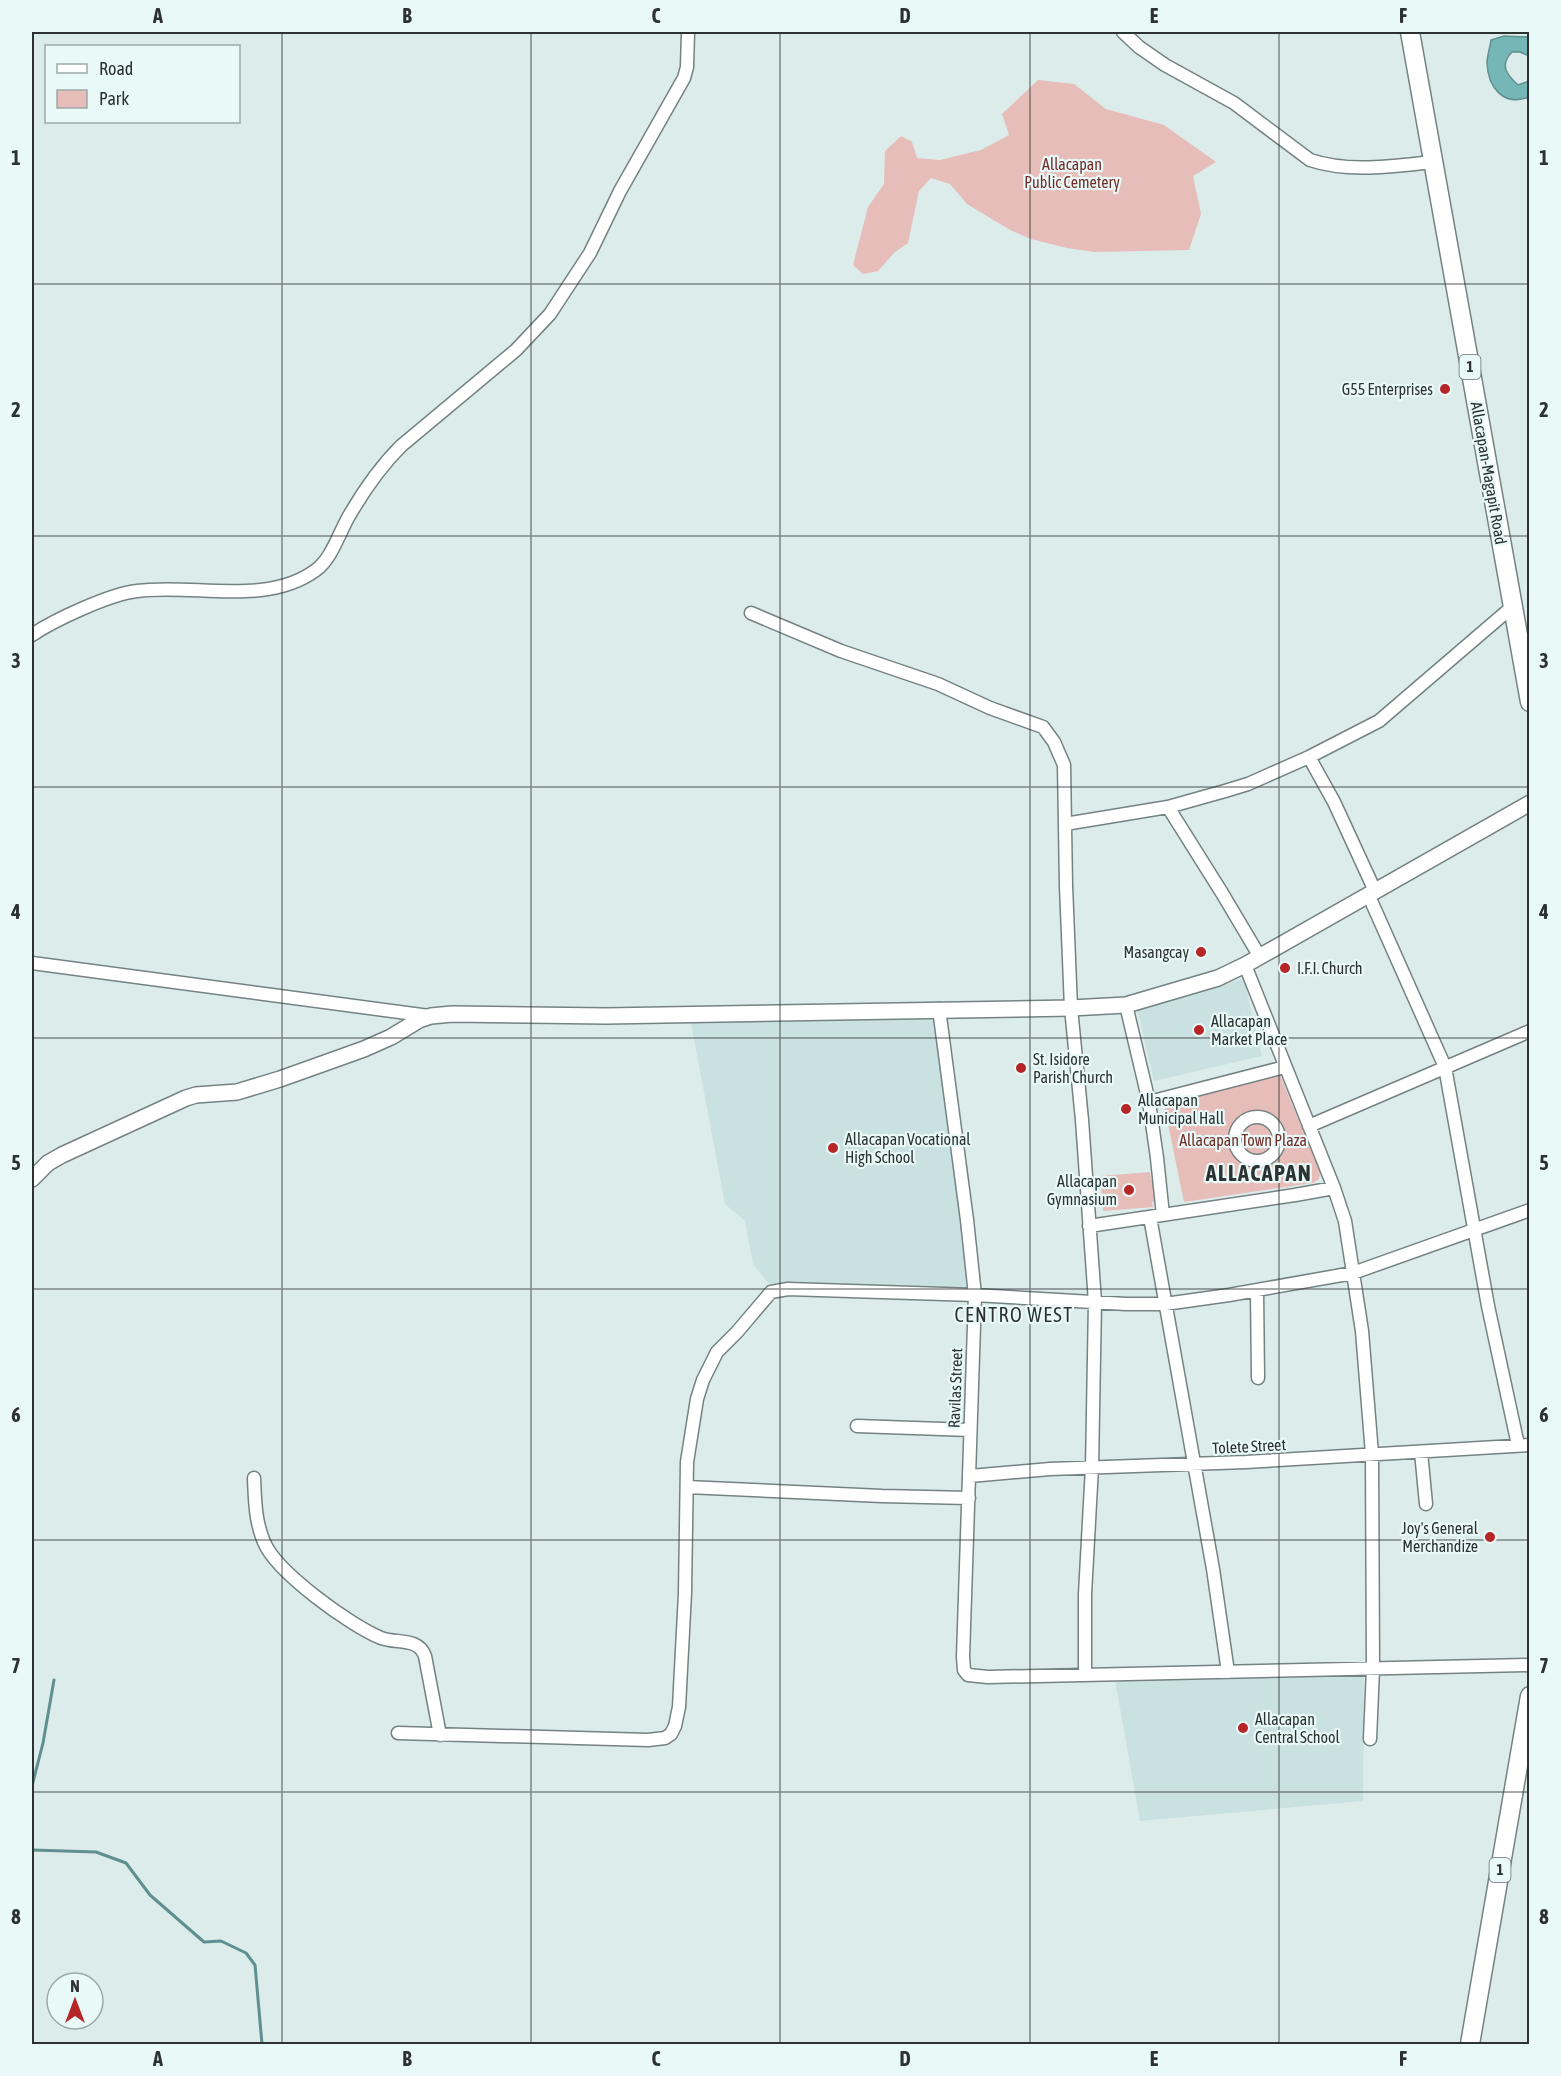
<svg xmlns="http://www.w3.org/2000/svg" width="1561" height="2076" font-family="'Asap Condensed',sans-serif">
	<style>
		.built { fill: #c9e2e1 }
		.green { fill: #e6bdb8 }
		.water { fill: #75b7b7; stroke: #5f8f8f; stroke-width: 1.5 }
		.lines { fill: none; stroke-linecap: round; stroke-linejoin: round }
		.stream { stroke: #5f8f8f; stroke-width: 3 }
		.minor-casing { stroke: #748282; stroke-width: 15 }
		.major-casing { stroke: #748282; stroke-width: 18 }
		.highway-casing { stroke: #748282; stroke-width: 21 }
		.minor { stroke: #fff; stroke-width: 12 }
		.major { stroke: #fff; stroke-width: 15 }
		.highway { stroke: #fff; stroke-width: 18 }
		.grid { fill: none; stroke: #2c3232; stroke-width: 1.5; stroke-opacity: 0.55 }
		.poi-dot { fill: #b62626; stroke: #e9f9f8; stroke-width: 2 }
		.labels { text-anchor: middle; stroke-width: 4.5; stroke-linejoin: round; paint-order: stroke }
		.shield { fill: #e9f9f8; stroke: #656e6d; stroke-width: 1.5 }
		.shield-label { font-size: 15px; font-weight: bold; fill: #2c3232 }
		.park-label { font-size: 16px; fill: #722e29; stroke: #e9f9f8 }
		.poi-label { font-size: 16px; fill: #2c3232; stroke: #e9f9f8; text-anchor: start }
		.street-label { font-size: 16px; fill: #2c3232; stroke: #e9f9f8 }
		.quarter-label { font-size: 20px; letter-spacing: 1.5px; fill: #2c3232; stroke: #e9f9f8 }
		.district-label { font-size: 22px; font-weight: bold; letter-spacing: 1.5px; fill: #2c3232; stroke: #e9f9f8 }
		.neatline { fill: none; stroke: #2c3232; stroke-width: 2 }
		.grid-label { font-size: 20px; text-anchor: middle; font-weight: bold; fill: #2c3232 }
	</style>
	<rect width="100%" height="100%" fill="#dceceb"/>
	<!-- built -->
	<path class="built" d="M1244,979L1262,1056L1154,1081L1136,1004Z
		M933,1015L951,1142L969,1290L768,1283L753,1264L745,1221L725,1204L691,1023Z
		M1364,1671L1363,1801L1140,1821L1115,1680Z"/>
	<!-- green -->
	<path class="green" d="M1038,80L1074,84L1106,109L1164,125L1216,162L1193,176L1201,214L1189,250L1095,252L1067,248L1031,239L1010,230L967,204L950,184L931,178L919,191L908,243L895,252L878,271L863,274L853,265L868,207L884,184L885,151L901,136L912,142L917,158L940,160L981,150L1009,135L1002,114Z
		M1280,1075L1320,1172L1319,1179L1313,1183L1184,1202L1164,1104Z
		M1150,1172L1151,1180L1157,1179L1159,1201L1152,1202L1153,1207L1103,1211L1100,1176Z"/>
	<!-- water -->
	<path class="water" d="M1504,36L1529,37V56L1520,52H1512C1499,65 1507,75 1518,85L1529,81V97C1504,107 1488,88 1487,63C1487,56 1490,48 1491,40Z"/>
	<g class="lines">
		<!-- stream -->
		<path class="stream" d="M32,1786L43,1743L54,1680
			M32,1850L96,1852L126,1863L150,1895L204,1942L221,1941L246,1953L255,1965L262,2044"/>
		<defs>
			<path id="minor" d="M1123,32L1139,47L1165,65L1234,103L1310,160C1349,173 1393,166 1433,162
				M751,613L841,651L938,684L990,708L1043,727L1054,742L1064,765L1066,886L1071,1008L1082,1120L1095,1302L1092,1467L1085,1594V1675
				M32,635C54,620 110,594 137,591C193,583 266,607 316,570C332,558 339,533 349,516C364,490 380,467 401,446L516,350L550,314L590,253L620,191L684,78L687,67L688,32
				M1309,757L1334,802L1375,891
				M1168,807L1222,893L1260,957
				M1065,824L1168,807L1225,791L1248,784L1309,757L1379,721L1512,607
				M1368,894L1445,1067L1488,1306L1518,1445
				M32,963L429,1016
				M1245,965L1334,1188L1345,1221L1362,1331L1372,1454L1373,1669L1370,1739
				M1126,1005L1149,1102L1157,1158L1163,1215
				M939,1009L967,1220L975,1295L963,1657L964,1670L968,1675L988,1677L1530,1665
				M1149,1102L1285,1067
				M1235 1139a22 22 0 1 1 44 0a22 22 0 1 1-44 0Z
				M1309,1126L1530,1031
				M1150,1217L1213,1569L1228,1672
				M1089,1226L1295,1195L1334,1188
				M1257,1290L1258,1378
				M857,1426L970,1430
				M1421,1452L1426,1504
				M970,1476L1050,1469L1246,1462L1530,1445
				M254,1478C255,1500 255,1521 264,1542C276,1572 351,1626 381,1638C397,1644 418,1637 425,1656L440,1735
				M687,1487L882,1496L969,1498
				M398,1733L648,1740L665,1738L671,1734L675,1726L679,1707L685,1593L687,1462L697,1399L703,1380L717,1352L737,1332L771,1292L788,1289L975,1295L1126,1304H1165L1229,1295L1353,1273L1530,1210"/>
			<path id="major" d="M32,1179L48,1163L62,1155L186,1098L196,1095L237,1092L280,1079L364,1049L391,1037L419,1020L431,1016L452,1014L606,1016L1071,1008L1126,1005L1218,978L1245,965L1530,803"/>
			<path id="highway" d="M1410,32L1530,702
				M1470,2044L1530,1696"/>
		</defs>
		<!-- minor casing -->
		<use href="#minor" class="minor-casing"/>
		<!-- major casing -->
		<use href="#major" class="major-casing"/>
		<!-- highway casing -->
		<use href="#highway" class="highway-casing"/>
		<!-- minor -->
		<use href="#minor" class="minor"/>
		<!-- major -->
		<use href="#major" class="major"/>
		<!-- highway -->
		<use href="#highway" class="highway"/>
	</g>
	<!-- grid -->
	<path class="grid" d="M282,32V2044M531,32V2044M780,32V2044M1030,32V2044M1279,32V2044M32,284H1530M32,536H1530M32,787H1530M32,1038H1530M32,1289H1530M32,1540H1530M32,1792H1530"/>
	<!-- markers -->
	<g class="poi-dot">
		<circle cx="1445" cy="389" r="6"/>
		<circle cx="1201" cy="952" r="6"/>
		<circle cx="1285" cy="968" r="6"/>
		<circle cx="1199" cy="1030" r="6"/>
		<circle cx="1021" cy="1068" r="6"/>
		<circle cx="1126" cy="1109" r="6"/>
		<circle cx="833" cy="1148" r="6"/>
		<circle cx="1129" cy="1190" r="6"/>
		<circle cx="1490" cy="1537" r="6"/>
		<circle cx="1243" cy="1728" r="6"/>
	</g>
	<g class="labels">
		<!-- shield labels -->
		<g class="shield">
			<rect x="1459.5" y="355" width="21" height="24" rx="4.5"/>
			<rect x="1489.5" y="1858" width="21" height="24" rx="4.5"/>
		</g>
		<g class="shield-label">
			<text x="1470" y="372">1</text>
			<text x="1500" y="1875">1</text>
		</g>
		<!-- park labels -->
		<g class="park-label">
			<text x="1072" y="170">Allacapan<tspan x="1072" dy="18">Public Cemetery</tspan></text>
			<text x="1243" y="1146">Allacapan Town Plaza</text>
		</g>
		<!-- poi labels -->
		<g class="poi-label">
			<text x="1433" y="395" text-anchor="end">G55 Enterprises</text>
			<text x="1189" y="958" text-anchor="end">Masangcay</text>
			<text x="1297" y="974">I.F.I. Church</text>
			<text x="1211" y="1027">Allacapan<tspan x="1211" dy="18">Market Place</tspan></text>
			<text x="1033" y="1065">St. Isidore<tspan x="1033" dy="18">Parish Church</tspan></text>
			<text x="1138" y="1106">Allacapan<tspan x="1138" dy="18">Municipal Hall</tspan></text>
			<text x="845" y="1145">Allacapan Vocational<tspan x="845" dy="18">High School</tspan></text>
			<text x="1117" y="1187" text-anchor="end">Allacapan<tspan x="1117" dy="18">Gymnasium</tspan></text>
			<text x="1478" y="1534" text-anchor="end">Joy's General<tspan x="1478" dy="18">Merchandize</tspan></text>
			<text x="1255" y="1725">Allacapan<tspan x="1255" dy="18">Central School</tspan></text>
		</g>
		<!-- street labels -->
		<g class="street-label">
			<text transform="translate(1489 473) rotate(80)" y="6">Allacapan-Magapit Road</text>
			<text transform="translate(955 1388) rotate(-88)" y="6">Ravilas Street</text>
			<text transform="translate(1249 1446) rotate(-3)" y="6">Tolete Street</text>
		</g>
		<!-- quarter labels -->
		<g class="quarter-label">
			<text x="1014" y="1322">CENTRO WEST</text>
		</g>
		<!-- district labels -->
		<g class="district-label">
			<text x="1259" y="1181">ALLACAPAN</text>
		</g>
	</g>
	<!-- border -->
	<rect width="1561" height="2076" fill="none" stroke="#e9f9f8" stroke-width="66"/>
	<!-- legend -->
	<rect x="45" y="45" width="195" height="78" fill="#e9f9f8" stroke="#9da9a9" stroke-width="1.5"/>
	<rect x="57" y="64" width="30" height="9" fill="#ffffff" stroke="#9da9a9" stroke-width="1.5"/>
	<text x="99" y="75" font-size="18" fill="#2c3232">Road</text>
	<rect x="57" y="90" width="30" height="18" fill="#e6bdb8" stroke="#9da9a9" stroke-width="1.5"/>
	<text x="99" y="105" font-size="18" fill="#2c3232">Park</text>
	<!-- north arrow -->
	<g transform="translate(75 2001)"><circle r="28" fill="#e9f9f8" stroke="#9da9a9" stroke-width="1.5"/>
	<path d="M0-4.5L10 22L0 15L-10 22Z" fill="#b62626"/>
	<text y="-9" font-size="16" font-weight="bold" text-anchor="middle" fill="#2c3232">N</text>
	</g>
	<rect x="33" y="33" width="1495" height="2010" class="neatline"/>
	<g class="grid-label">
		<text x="158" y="23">A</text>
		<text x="407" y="23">B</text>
		<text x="656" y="23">C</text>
		<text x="905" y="23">D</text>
		<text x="1154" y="23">E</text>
		<text x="1403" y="23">F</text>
		<text x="16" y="165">1</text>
		<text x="1544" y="165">1</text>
		<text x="16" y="417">2</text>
		<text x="1544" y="417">2</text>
		<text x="16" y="668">3</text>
		<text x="1544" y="668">3</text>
		<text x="16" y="919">4</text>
		<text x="1544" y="919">4</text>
		<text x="16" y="1170">5</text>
		<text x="1544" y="1170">5</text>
		<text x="16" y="1422">6</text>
		<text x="1544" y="1422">6</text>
		<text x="16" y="1673">7</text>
		<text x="1544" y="1673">7</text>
		<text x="16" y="1924">8</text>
		<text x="1544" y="1924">8</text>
		<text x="158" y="2066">A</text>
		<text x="407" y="2066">B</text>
		<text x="656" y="2066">C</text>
		<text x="905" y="2066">D</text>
		<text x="1154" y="2066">E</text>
		<text x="1403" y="2066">F</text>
	</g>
</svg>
